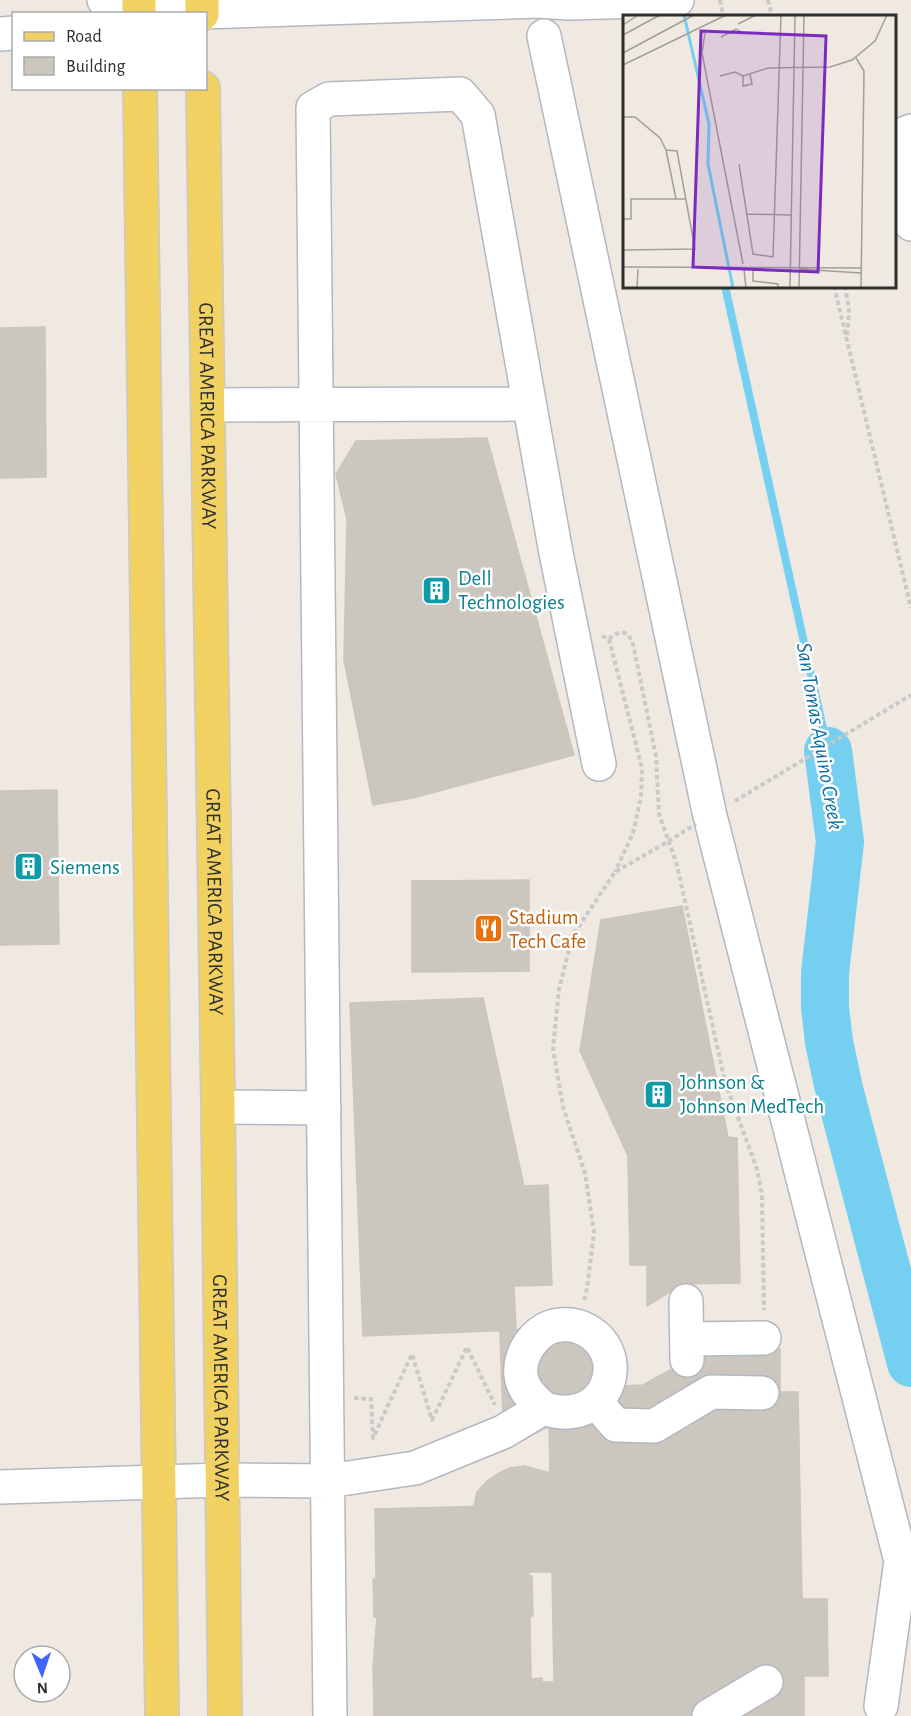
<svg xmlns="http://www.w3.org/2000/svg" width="911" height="1716" font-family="'Alegreya Sans',sans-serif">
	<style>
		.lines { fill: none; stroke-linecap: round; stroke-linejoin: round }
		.stream { stroke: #75cff0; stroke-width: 8 }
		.river { stroke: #75cff0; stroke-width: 48 }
		.building { fill: #cbc7bf; stroke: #cbc5ba; stroke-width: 1.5 }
		.minor-casing { stroke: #b4b7c1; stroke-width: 36 }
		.major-casing { stroke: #c9c9c9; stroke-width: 36 }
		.path { stroke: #c9c9c9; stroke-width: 4; stroke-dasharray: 4.5 3; stroke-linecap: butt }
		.minor { stroke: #fff; stroke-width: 33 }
		.major { stroke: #f2d163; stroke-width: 33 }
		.path-bridge { stroke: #c9c9c9; stroke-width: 4; stroke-dasharray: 4.5 3; stroke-linecap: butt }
		.labels { text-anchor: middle; stroke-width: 5; stroke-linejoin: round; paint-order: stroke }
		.street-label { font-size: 21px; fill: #2e2e2e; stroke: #fff }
		.culture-label { font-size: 21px; fill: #0d838f; stroke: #fff; text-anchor: start }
		.food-label { font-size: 21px; fill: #c56008; stroke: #fff; text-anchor: start }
		.water-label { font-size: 22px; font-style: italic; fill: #0d6fa3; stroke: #fff }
		.inset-river { fill: none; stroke: #75cff0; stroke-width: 3 }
		.inset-road { fill: none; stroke: #a29e99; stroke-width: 1.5 }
		.view { fill: #7b2cbf; fill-opacity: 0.15; stroke: #7b2cbf; stroke-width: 3 }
		.inset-edge { fill: none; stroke: #2e2e2e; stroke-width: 3 }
	</style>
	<rect width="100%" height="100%" fill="#efe9e1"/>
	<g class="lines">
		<!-- stream -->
		<path class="stream" d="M725,286L828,751"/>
		<!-- river -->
		<path class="river" d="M828,751L840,842L825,973V1008L829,1042L839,1089L911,1363"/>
	</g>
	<!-- building -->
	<path class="building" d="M45,327L46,477L0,478V328Z
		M487,438L574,755L413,798L373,805L344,660L347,519L336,474L356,441Z
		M57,790L59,944L0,945V791Z
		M529,880V971L412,972V881Z
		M682,906L728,1137L737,1138L740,1283L683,1284L647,1306V1265H630L628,1156L580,1051L601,920Z
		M483,998L524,1186L548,1185L552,1285L514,1286L516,1330L363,1336L350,1003Z
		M558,1316L620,1386L643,1385L704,1351L780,1349V1392H798L802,1599H827L828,1676H804V1716H543V1682H554L552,1572H529L528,1505L474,1506L477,1492L487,1481L499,1473L510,1468L524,1466L550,1473L549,1426L504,1450L500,1331L516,1330Z
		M528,1505L529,1576H532L533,1616H530L531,1679L542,1678L543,1716H374L373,1666L377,1617H374L373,1579H376L375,1509Z"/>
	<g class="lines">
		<defs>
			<path id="minor" d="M104,0L139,14
				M142,14L537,1L569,3L677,0
				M0,34L14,33
				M544,36L710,816L901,1561L881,1706
				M911,131L902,135L897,164L911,224
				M208,405L529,404
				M218,1107L324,1108
				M686,1301L687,1360
				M687,1339L764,1338
				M596,1402L616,1425L654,1426L711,1392L762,1393
				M0,1487L222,1480L328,1481L415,1468L503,1432L543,1408C608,1431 635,1351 582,1328C571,1323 556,1324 546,1329C526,1341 512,1369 527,1391C531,1397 538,1403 543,1408
				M330,1716L313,108L329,99L460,94L478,115L556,553L599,764
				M709,1716L766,1682"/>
			<g id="major">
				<path d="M139,0V14"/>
				<path d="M202,0V14"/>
				<path d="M140,88L162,1716"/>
				<path id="s1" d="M203,88L218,1107L225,1716"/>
			</g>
		</defs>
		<!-- minor casing -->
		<use href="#minor" class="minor-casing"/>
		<!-- major casing -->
		<use href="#major" class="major-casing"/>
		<!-- path -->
		<path class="path" d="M720,0L723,16
			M768,0L772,16
			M834,286L911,608
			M845,286L849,310L847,337
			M602,636L609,639L642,768L641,797L633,833L615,872
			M609,639C620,630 627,629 633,644L656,756L659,814L677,865L725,1082L757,1169L762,1196L764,1310
			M735,801L911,695
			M584,1300L587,1289L594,1232L585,1173L563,1107L553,1049L559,989L573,935L615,872L662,845
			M354,1398L371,1399L373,1438L412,1354L432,1420L467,1347L495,1405"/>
		<!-- minor -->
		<use href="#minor" class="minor"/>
		<!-- major -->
		<use href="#major" class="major"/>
		<!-- path-bridge -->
		<path class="path-bridge" d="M662,845L696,824"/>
	</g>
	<!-- icons -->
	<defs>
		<symbol id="building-square" viewBox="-11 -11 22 22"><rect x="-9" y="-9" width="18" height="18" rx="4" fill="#0f9aa8" stroke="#fff"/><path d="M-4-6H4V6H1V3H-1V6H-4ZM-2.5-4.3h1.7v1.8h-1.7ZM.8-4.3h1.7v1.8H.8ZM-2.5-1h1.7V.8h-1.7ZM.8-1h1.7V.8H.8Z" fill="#fff"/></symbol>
		<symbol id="restaurant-square" viewBox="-11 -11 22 22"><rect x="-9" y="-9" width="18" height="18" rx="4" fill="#e8710a" stroke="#fff"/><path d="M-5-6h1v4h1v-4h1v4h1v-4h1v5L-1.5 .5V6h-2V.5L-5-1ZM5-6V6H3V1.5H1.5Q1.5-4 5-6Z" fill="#fff"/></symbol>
	</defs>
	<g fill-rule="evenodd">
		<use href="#building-square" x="420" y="574" width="33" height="33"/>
		<use href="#building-square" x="12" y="850" width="33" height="33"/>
		<use href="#restaurant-square" x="472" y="912" width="33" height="33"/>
		<use href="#building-square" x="642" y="1078" width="33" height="33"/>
	</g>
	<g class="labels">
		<!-- street labels -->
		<g class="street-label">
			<text dy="7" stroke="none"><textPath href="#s1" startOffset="328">GREAT AMERICA PARKWAY</textPath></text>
			<text dy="7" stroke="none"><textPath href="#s1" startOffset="814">GREAT AMERICA PARKWAY</textPath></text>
			<text dy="7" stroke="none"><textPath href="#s1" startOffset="1300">GREAT AMERICA PARKWAY</textPath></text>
		</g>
		<!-- culture labels -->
		<g class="culture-label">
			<text x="458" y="585">Dell<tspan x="458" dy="24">Technologies</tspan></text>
			<text x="50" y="874">Siemens</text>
			<text x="680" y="1089">Johnson &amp;<tspan x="680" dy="24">Johnson MedTech</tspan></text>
		</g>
		<!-- food labels -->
		<g class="food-label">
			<text x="509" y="924">Stadium<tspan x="509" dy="24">Tech Cafe</tspan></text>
		</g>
		<!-- water labels -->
		<g class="water-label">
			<text transform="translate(821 736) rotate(80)" y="8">San Tomas Aquino Creek</text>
		</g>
	</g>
	<!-- overview -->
	<g transform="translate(623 15)">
		<rect width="273" height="273" fill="#efe9e1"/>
		<path class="inset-river" d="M61,0L86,109L85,149M85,149L110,273"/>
		<path class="inset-road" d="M115,9L133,0M0,10L15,0M82,18L79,38L120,249M0,20L37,0M98,22L113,14L118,17M0,38L71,0M233,43L241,56L238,273M0,50L103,0M127,60L129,69L120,71V61L145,53L207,52L229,45L252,26L264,0M97,61L112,57L120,61M0,102H12L37,123L43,135M116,149L130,239L150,242L158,0M124,199L168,200M0,204H8V184H63M0,235L72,234L54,136L43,135L53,184M0,252L238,253M121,254L123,273M130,254V266L155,269V273M176,254L238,258M14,273L15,254M167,273L172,0M176,273L181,0"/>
		<path class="view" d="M78,16L203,21L195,257L70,252Z"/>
		<rect width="273" height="273" class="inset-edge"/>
	</g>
	<!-- legend -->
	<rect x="12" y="12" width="195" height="78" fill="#ffffff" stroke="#ababab" stroke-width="1.5"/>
	<rect x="24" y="32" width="30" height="9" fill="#f2d163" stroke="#ababab" stroke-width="1.5"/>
	<text x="66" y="42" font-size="18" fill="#2e2e2e">Road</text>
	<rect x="24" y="57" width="30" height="18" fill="#cbc7bf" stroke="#ababab" stroke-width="1.5"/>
	<text x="66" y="72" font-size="18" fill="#2e2e2e">Building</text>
	<!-- north arrow -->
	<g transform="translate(42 1674) rotate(178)"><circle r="28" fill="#ffffff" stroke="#ababab" stroke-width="1.5"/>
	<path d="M0-4.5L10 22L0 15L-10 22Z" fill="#4264fb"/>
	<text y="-9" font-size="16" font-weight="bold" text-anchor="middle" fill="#2e2e2e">N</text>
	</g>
</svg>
